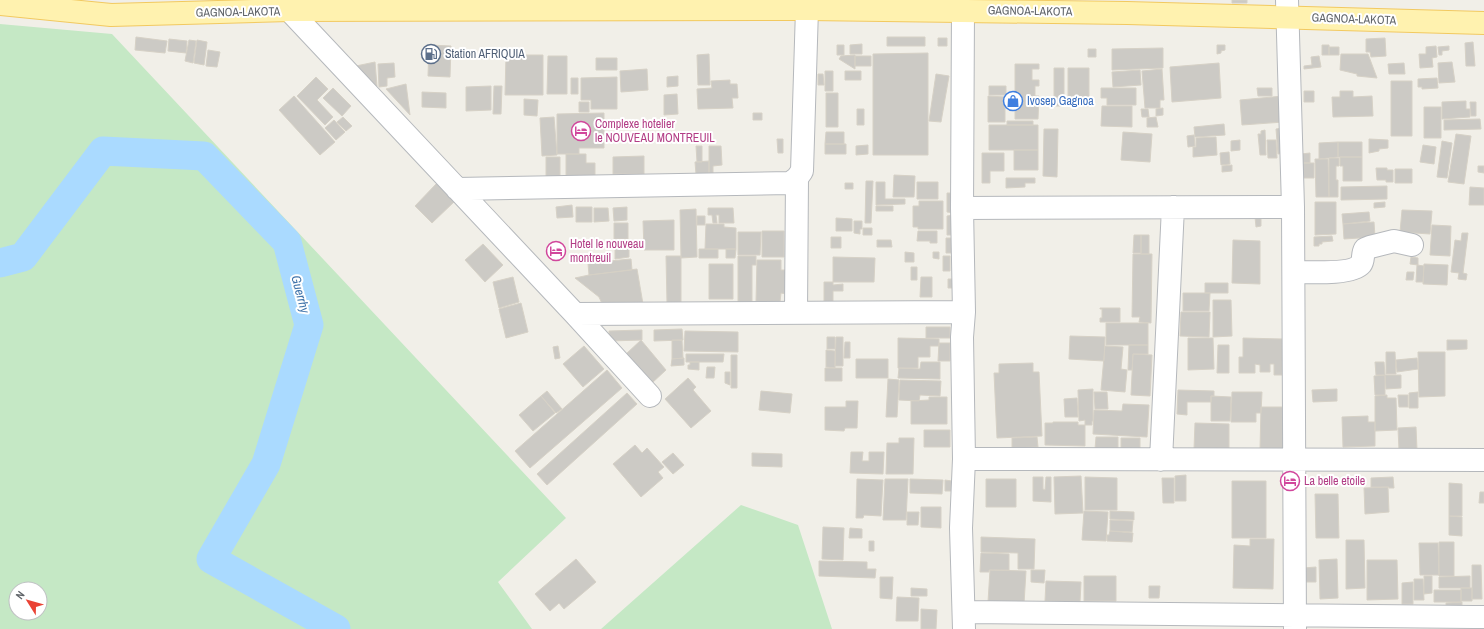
<svg xmlns="http://www.w3.org/2000/svg" width="1484" height="629" font-family="'Archivo Narrow',sans-serif">
	<style>
		.green { fill: #c5e8c5; fill-rule: evenodd }
		.lines { fill: none; stroke-linecap: round; stroke-linejoin: round }
		.river { stroke: #aadaff; stroke-width: 29 }
		.building { fill: #cccac5; stroke: #d6d1c6 }
		.minor-casing { stroke: #b5b8bc; stroke-width: 24 }
		.major-casing { stroke: #f2c960; stroke-width: 24 }
		.minor { stroke: #fff; stroke-width: 22 }
		.major { stroke: #fff2af; stroke-width: 22 }
		.labels { text-anchor: middle; stroke-width: 4; stroke-linejoin: round; paint-order: stroke }
		.street-label { font-size: 12px; fill: #5f6368; stroke: #fff }
		.service-label { font-size: 12px; fill: #4e5e75; stroke: #fff; text-anchor: start }
		.shop-label { font-size: 12px; fill: #366cbe; stroke: #fff; text-anchor: start }
		.hotel-label { font-size: 12px; fill: #b23c85; stroke: #fff; text-anchor: start }
		.water-label { font-size: 13px; font-style: italic; fill: #4174aa; stroke: #fff }
	</style>
	<rect width="100%" height="100%" fill="#f1efe8"/>
	<!-- green -->
	<path class="green" d="M0,24L112,34L566,518L498,582L532,629H0ZM16,589H40V613H16Z
		M741,505L798,525L832,629H601Z"/>
	<g class="lines">
		<!-- river -->
		<path class="river" d="M0,263L23,257L103,151L204,156L287,242L309,325L266,464L211,559L336,629"/>
	</g>
	<!-- building -->
	<path class="building" d="M1232,0H1247V3H1232Z
		M136,37L167,41L165,53L135,50Z
		M887,37H925V46H887Z
		M938,38H947V46H938Z
		M1385,38L1386,56L1371,57L1370,52H1366V39Z
		M169,39L187,41L186,53L168,51Z
		M189,40L196,41L193,63L185,61Z
		M197,40L207,42L204,65L194,63Z
		M1473,42L1475,66H1466L1465,43Z
		M862,44V54H850V45Z
		M429,45L451,46L450,77L428,76Z
		M837,45H844V55H837Z
		M1217,45H1225V50L1221,51V53L1217,54Z
		M1322,45H1329V55H1322Z
		M1436,46L1437,57L1432,58L1433,67L1420,68L1419,54H1426V47Z
		M1449,46V50L1442,51V55H1439L1438,47Z
		M1329,47H1339V55H1329Z
		M1163,48V68L1112,70V49Z
		M1088,49H1096V57H1088Z
		M208,50L220,52L217,67L206,66Z
		M928,53V155H873V54Z
		M709,54L710,85H698L697,55Z
		M1341,54H1368L1377,78L1357,76V74L1340,70Z
		M506,55H543V95H505Z
		M855,55V69L839,59L841,56Z
		M548,56H567V94H547Z
		M855,56H871V66H855Z
		M1319,56L1321,67L1304,69V66L1312,65L1311,57Z
		M596,58H617V70H596Z
		M375,62L377,86L356,66Z
		M1452,62L1455,82L1439,83L1438,63Z
		M394,63L395,77L387,78V86L379,87L378,64Z
		M1219,63L1221,98L1172,102L1170,67Z
		M1404,63L1405,74H1389L1388,64Z
		M1015,64H1039V69H1032V80H1039V86H1035V96H1039L1038,119H1015Z
		M1054,68H1064V106H1054Z
		M1068,68H1089V106H1068Z
		M647,69L648,90L621,92L620,71Z
		M1162,69L1164,100H1160V108H1145L1142,71Z
		M1140,70L1141,85L1113,87L1112,72Z
		M825,71H833V91H825Z
		M845,71H861V80H845Z
		M818,74H823L824,85H818Z
		M936,74L949,76L941,122L929,121Z
		M678,76V86L667,87V77Z
		M316,77L328,89L317,100L333,117L325,125L297,96Z
		M617,77V109H591V100H581V78Z
		M571,78H578V94H571Z
		M1437,78L1438,88L1422,89V87H1418V79Z
		M730,80V84H737L738,98H732L733,108L698,109L697,89L712,88L711,81Z
		M1391,81H1412V136H1391Z
		M406,84L410,115L386,89Z
		M491,86V110L466,111V87Z
		M494,86H502L501,114H493Z
		M989,86H1006V95H989Z
		M333,88L351,106L342,116L323,98Z
		M1101,88H1136V105H1107V98H1101Z
		M1257,88H1272V96H1258Z
		M1304,91H1314V102H1304Z
		M1340,91H1353V97L1372,96L1373,116L1333,117L1332,97H1340Z
		M422,92L446,93V108L422,107Z
		M826,93H838V127H826Z
		M677,94L678,114L664,115V95Z
		M294,96L335,142L320,155L279,110Z
		M988,96L1005,97V122H988Z
		M1283,96L1284,122L1242,125L1240,100Z
		M524,99L538,100L537,116L524,115Z
		M1466,101V109H1470V117L1442,119V102Z
		M579,102H589V112H579Z
		M1470,102H1476V116H1471Z
		M1102,106H1132V127L1101,126Z
		M1424,107H1441V138H1424Z
		M1163,108V115L1156,116V109Z
		M857,109H864V125H857Z
		M1141,109H1148L1149,117H1142Z
		M604,113V148H579V154H557V114Z
		M753,113H762V120H753Z
		M343,117L352,126L346,131L337,122Z
		M554,117L557,155L542,156L540,118Z
		M1156,117L1158,127H1147V118Z
		M1480,119L1481,129L1444,130V120Z
		M334,120L345,132L336,140L325,128Z
		M1007,121H1033V125H1007Z
		M1224,124L1225,135L1195,137L1194,127Z
		M989,125H1038V150H989Z
		M1283,128L1285,153L1278,154L1276,129Z
		M1044,129H1058L1057,177L1043,176Z
		M1265,130L1266,155H1260L1258,134H1261V131Z
		M826,132H844V144H825Z
		M1123,132L1152,134L1150,162L1121,160Z
		M1456,134L1471,136L1464,184L1448,182Z
		M1194,135L1195,146L1188,147L1187,136Z
		M1216,137L1217,155L1193,157V147H1196V138Z
		M777,139H783V153H778Z
		M1369,139L1388,140V148L1379,149V151L1369,153Z
		M1240,140V150L1231,151V141Z
		M1267,140H1276L1277,158H1268Z
		M1442,141L1452,143L1447,178L1437,177Z
		M1338,142H1362V157H1338Z
		M1338,142V157L1319,159V143Z
		M825,144H846V154H825Z
		M868,145V154L856,155V146Z
		M1423,145L1436,147L1434,164L1420,162Z
		M696,146H702V162H697Z
		M709,146H721L722,165L713,166V173H709Z
		M1014,150H1038V170H1014Z
		M1229,152L1230,164L1221,165L1220,153Z
		M982,153H1004V171H990V183H982Z
		M1310,153V163H1301V154Z
		M566,154H586V163H595V177H566Z
		M644,156V174H613V157Z
		M546,157H560V177H546Z
		M1340,157H1362V181H1343V166H1340Z
		M1329,158H1339V166H1336V180H1338V197H1329Z
		M1315,159H1328L1329,197H1316Z
		M709,161V173L696,174L695,162Z
		M1301,163H1314V178H1301Z
		M1232,165V171L1222,172V166Z
		M1478,166H1484V173L1478,172Z
		M1376,168H1387V170H1393V182H1386V180H1377Z
		M1395,169H1412V183H1395Z
		M894,175L915,176L914,197H893Z
		M1006,178H1035V183H1025V187L1006,188Z
		M866,181H873L871,223H865Z
		M876,182H885V199H905V204L876,205Z
		M917,182H938V199H917Z
		M437,183L455,201L432,223L415,206Z
		M845,183H853V189H845Z
		M1387,186V199L1341,200V187Z
		M1470,187L1484,188V205H1469Z
		M947,193H955V213L947,212Z
		M919,201H943V229H918V227H913V206H919Z
		M1315,202H1336V234L1315,235Z
		M1385,202V207L1374,208V203Z
		M572,205L573,217L557,218L556,207Z
		M876,206H893V211H876Z
		M576,207H592V222H576Z
		M627,207V220L614,221L613,208Z
		M594,208H608L609,221L594,222Z
		M708,208H733L734,223H719V215H716L717,223H713L712,215H708Z
		M696,209L697,257L681,258L680,210Z
		M1402,210L1432,211L1430,234L1400,232Z
		M1369,212L1370,221L1343,224L1342,214Z
		M954,215V235H947V216Z
		M697,216H705V225H697Z
		M1255,217H1261V226L1256,227Z
		M836,218L852,219V231H836Z
		M674,220V250H644L643,221Z
		M854,221H862V229H860V234L854,233Z
		M1374,222L1375,237L1344,239L1343,224Z
		M614,223H628V239H614Z
		M706,224H724V227L736,228V249H705Z
		M1432,225L1451,226L1450,256L1430,255Z
		M863,228H872V235H863Z
		M762,231H784V257H762Z
		M918,231H937V243H930V241H917Z
		M738,232H761L760,255H738Z
		M1462,233H1468L1463,273L1467,274L1466,280L1458,279L1459,273L1451,272L1455,240L1461,241Z
		M1134,235H1141V253H1133Z
		M1141,235H1149V254H1141Z
		M1332,236L1333,241L1322,242V244H1319V246H1314V237Z
		M831,237H841V248H831Z
		M946,238H955V253H946Z
		M877,240H891L892,247H877Z
		M1233,240L1260,241V284L1232,283Z
		M615,241H621V243H629V257L615,259Z
		M483,244L503,265L485,282L465,260Z
		M699,249H718V258H699Z
		M726,249H736L735,258H726Z
		M905,252L914,253V262H905Z
		M933,252H939V259L933,258Z
		M1133,254H1152L1151,323L1139,322L1140,317H1132Z
		M666,256H681V302L667,303Z
		M738,256H756V265H752V307H738Z
		M943,256H950V271H943Z
		M833,257L875,258L874,282H833Z
		M1411,257L1418,258V265L1410,264Z
		M631,259L632,270L589,275L588,263Z
		M757,260H781V270H786V294L781,293L780,302H756Z
		M709,264H733V299H709Z
		M1424,264L1448,265L1447,285L1423,284Z
		M1417,265L1424,266L1423,282H1416Z
		M911,267H917V280H911Z
		M637,269L643,304L604,308L599,297L575,278L589,275Z
		M1407,272H1414L1413,280H1406Z
		M513,277L519,302L499,308L493,282Z
		M921,277H932V297H920Z
		M948,279H954V288H948Z
		M824,282H833V285L843,284V291H833V302H824Z
		M1205,283H1228V293H1205Z
		M1183,293H1210L1209,311H1183Z
		M1213,300H1231L1232,336L1213,337Z
		M521,303L528,332L506,338L499,309Z
		M1100,308H1120V322H1100V318H1102V309H1100Z
		M1181,312H1210L1209,337L1180,336Z
		M1106,323H1148V345H1106Z
		M926,327H950V338H926Z
		M682,329L683,340L654,341V330Z
		M642,330V340L609,341V331Z
		M685,331L738,332V352L684,351Z
		M1070,336L1105,337L1104,361L1069,359Z
		M827,337H835V349H827Z
		M836,337H843V366H835Z
		M898,338L939,339V346H930V357H918V368H898Z
		M1188,338H1213L1214,369L1188,370Z
		M1243,338L1283,339L1282,375H1274V364H1270V372H1260V365L1255,364V373H1239V357H1243Z
		M641,340L666,370L652,383L626,354Z
		M672,340H682L683,358L672,359Z
		M1447,340H1467V349L1447,350Z
		M845,342H850V358H844Z
		M939,343H950V361H938Z
		M1129,345H1148V354H1133L1132,370H1128Z
		M1218,345H1229V373H1217Z
		M558,346L560,358L555,359L553,347Z
		M584,346L604,369L583,387L563,364Z
		M1105,346L1123,347L1121,369L1127,370L1125,392L1101,390Z
		M826,350L835,351V368L826,367Z
		M1386,352H1395L1396,374H1386Z
		M1418,352H1445V396L1419,397Z
		M686,354H724L723,362H686Z
		M1133,354L1152,355L1150,396L1131,395Z
		M731,355H737V388H731Z
		M684,358V365L671,366L672,359Z
		M1417,358L1418,369L1397,372L1396,360Z
		M856,359H888V378H856Z
		M690,362H699V370L688,369V365H690Z
		M921,362H940V379L898,378L899,368L920,369Z
		M1375,362H1384L1385,375H1376Z
		M1033,363V372H1039L1042,436L997,438L994,373H999V364Z
		M707,367H715L714,378H706Z
		M825,368H842V381H825Z
		M607,370L622,388L530,468L515,451Z
		M725,372H730V385L725,383Z
		M1385,375H1401V388L1386,389Z
		M1385,375V395H1375L1374,376Z
		M688,378L696,387L693,390L711,411L691,428L665,399Z
		M888,379L899,380L897,417H886Z
		M900,380L941,381L940,396L920,395L919,401L899,400Z
		M1093,389V421H1092V425H1085V420L1079,421L1078,390Z
		M1337,389V401L1313,402L1312,390Z
		M1178,390L1214,391V396H1211V402H1187V415L1177,414Z
		M547,391L562,409L556,413L541,396Z
		M761,391L792,394L790,413L759,410Z
		M1094,392H1107L1108,409H1095Z
		M1232,392H1262L1261,413H1256V422H1231Z
		M1418,392V408H1409V393Z
		M627,393L637,404L547,485L537,474Z
		M1387,395V398H1396L1397,430L1375,431V396Z
		M1398,395H1408V407H1399Z
		M541,396L555,413L533,431L519,415Z
		M1211,396L1231,397L1230,421H1211Z
		M929,397H947V424H911V401L929,400Z
		M1077,398L1078,417H1065L1064,399Z
		M846,401H858L857,428H845L844,431L825,430V407H846Z
		M1123,404L1149,405L1147,437L1093,434L1094,410L1122,411Z
		M1261,407H1284L1283,451L1260,450Z
		M1368,416V422H1375V446L1343,447L1342,417Z
		M1053,422H1078V425H1085V446L1045,445V423H1053Z
		M1195,423L1229,424V450L1194,449Z
		M1416,427L1417,450H1399L1398,428Z
		M924,430H950V447H924Z
		M1037,437L1038,447L1012,448V438Z
		M1096,437H1118V449H1095Z
		M899,438H914L913,474H886L887,443H899Z
		M1121,438H1140V449H1121Z
		M635,445L642,453L647,448L664,467L658,472L663,478L641,497L613,464Z
		M851,452H863L862,461H869V452H884L883,474L850,473Z
		M673,453L684,465L673,474L662,462Z
		M752,453L782,454V467L752,466Z
		M1186,475V501H1175V476Z
		M1081,476L1083,513L1055,514L1054,477Z
		M1033,477H1043V489L1045,490L1046,477H1051V502L1033,501Z
		M1085,477L1117,478V510H1085Z
		M1393,477L1394,488H1389V487H1371V478Z
		M1162,478H1174V503H1163Z
		M857,479L883,480L881,516L864,515L863,518H856Z
		M885,479H908L906,520H883Z
		M910,479L943,480L942,494L910,493Z
		M986,479H1016V507H986Z
		M945,480L952,481V491H945Z
		M1232,481H1266V538H1232Z
		M1449,483L1462,484V516H1449Z
		M1388,487L1389,512L1365,514L1364,488Z
		M1480,492H1484V503H1479Z
		M1315,494H1338L1339,538H1316Z
		M921,507H941V528L921,527Z
		M1084,511L1108,512L1106,541L1082,540Z
		M1110,511L1134,512V520L1110,519Z
		M907,512H919L918,525H907Z
		M1449,516L1462,517V536L1449,535Z
		M1110,520L1133,521L1132,532L1110,531Z
		M823,527L844,528L843,560L822,559Z
		M850,528L862,529V538H849Z
		M1110,531L1133,533L1132,542L1107,541V535H1109Z
		M981,537L1035,539L1034,569H1018V553L981,552Z
		M1250,539H1274L1273,589L1233,588L1234,545L1250,546Z
		M1346,540H1364L1365,588L1346,589Z
		M869,541H874V551H869Z
		M1439,542H1454V576H1439Z
		M1419,543H1438L1439,575H1420Z
		M981,553L1009,554V570H989V572H980Z
		M576,559L596,582L564,609L559,603L550,611L535,594Z
		M1337,559L1338,598L1320,599L1319,560Z
		M1367,560H1397L1398,599L1367,600Z
		M819,561L867,562V569H876L875,578L819,576Z
		M1472,565H1481L1482,599H1472Z
		M1316,567V582H1304L1303,568Z
		M990,570L1026,571L1024,604L988,602Z
		M1031,570H1045L1044,583L1031,582Z
		M1084,576H1116V601H1084Z
		M1424,576H1432V593L1424,594Z
		M1470,576V588H1439V577Z
		M880,577H893L892,599L880,598Z
		M1414,579H1423L1424,600H1414Z
		M1046,581L1081,582L1080,602L1045,601Z
		M1413,582V604H1402V583Z
		M1149,586H1160L1159,598H1149Z
		M911,588L927,589V596H911Z
		M1461,588H1472V601H1461Z
		M1434,590H1461V602H1434Z
		M897,597L919,598L918,621H896Z
		M1462,602V611H1446V603Z
		M921,609L937,610L936,629H921Z"/>
	<g class="lines">
		<defs>
			<path id="minor" d="M1287,0L1293,207L1295,629
				M289,10L575,314L650,396
				M963,10L962,208L964,312L962,337L964,459L961,528L964,629
				M457,189L790,183L797,178L802,171L807,9
				M962,208L1293,207
				M1294,272C1307,272 1352,275 1361,264C1364,260 1362,254 1365,249L1370,247L1394,241L1412,245
				M796,313L797,178
				M575,314L964,312
				M964,459L1484,460
				M1161,460L1173,207
				M964,612C1138,615 1311,615 1484,617"/>
			<path id="major" d="M0,4L111,15L289,10L807,9L1127,13L1484,23"/>
		</defs>
		<!-- minor casing -->
		<use href="#minor" class="minor-casing"/>
		<!-- major casing -->
		<use href="#major" class="major-casing"/>
		<!-- minor -->
		<use href="#minor" class="minor"/>
		<!-- major -->
		<use href="#major" class="major"/>
	</g>
	<!-- icons -->
	<defs>
		<symbol id="fuel-ring" viewBox="-11 -11 22 22"><circle r="9.5" fill="#fff" stroke="#5c6f8a" stroke-width="1.5"/><path d="M-5.5-6h7V0h2V4h1.3V-2.5L3-4.5l.8-.8L6-3V5H2.5V1h-1V6h-7ZM-4.2-4.7v3.2H.2V-4.7Z" fill="#5c6f8a"/></symbol>
		<symbol id="shop-ring" viewBox="-11 -11 22 22"><circle r="9.5" fill="#fff" stroke="#3f7fe0" stroke-width="1.5"/><path d="M-5-2.5h2.3a2.7 3.5 0 0 1 5.4 0H5L5.5 6h-11ZM-1.5-2.5h3a1.5 2.3 0 0 0-3 0Z" fill="#3f7fe0"/></symbol>
		<symbol id="hotel-ring" viewBox="-11 -11 22 22"><circle r="9.5" fill="#fff" stroke="#d1479c" stroke-width="1.5"/><path d="M-6-4.5h1.5V1H6V5H4.5V3h-9V5H-6ZM-4 0a1.8 1.8 0 1 1 3.6 0ZM.5 0V-2.5h3Q6-2.5 6 0Z" fill="#d1479c"/></symbol>
	</defs>
	<g fill-rule="evenodd">
		<use href="#fuel-ring" x="420" y="43" width="22" height="22"/>
		<use href="#shop-ring" x="1002" y="90" width="22" height="22"/>
		<use href="#hotel-ring" x="570" y="120" width="22" height="22"/>
		<use href="#hotel-ring" x="545" y="240" width="22" height="22"/>
		<use href="#hotel-ring" x="1279" y="470" width="22" height="22"/>
	</g>
	<g class="labels">
		<!-- street labels -->
		<g class="street-label">
			<text transform="translate(1030 11) rotate(1)" y="4">GAGNOA-LAKOTA</text>
			<text transform="translate(238 12) rotate(-1)" y="4">GAGNOA-LAKOTA</text>
			<text transform="translate(1354 19) rotate(2)" y="4">GAGNOA-LAKOTA</text>
		</g>
		<!-- service labels -->
		<g class="service-label">
			<text x="445" y="58">Station AFRIQUIA</text>
		</g>
		<!-- shop labels -->
		<g class="shop-label">
			<text x="1027" y="105">Ivosep Gagnoa</text>
		</g>
		<!-- hotel labels -->
		<g class="hotel-label">
			<text x="595" y="128">Complexe hotelier<tspan x="595" dy="14">le NOUVEAU MONTREUIL</tspan></text>
			<text x="570" y="248">Hotel le nouveau<tspan x="570" dy="14">montreuil</tspan></text>
			<text x="1304" y="485">La belle etoile</text>
		</g>
		<!-- water labels -->
		<g class="water-label">
			<text transform="translate(301 294) rotate(75)" y="5">Guerrhy</text>
		</g>
	</g>
	<!-- north arrow -->
	<g transform="translate(28 601) rotate(307)"><circle r="19" fill="#ffffff" stroke="#bfc1c3"/>
	<path d="M0-3L7 15L0 10L-7 15Z" fill="#ea4335"/>
	<text y="-6" font-size="11" font-weight="bold" text-anchor="middle" fill="#5f6368">N</text>
	</g>
</svg>
